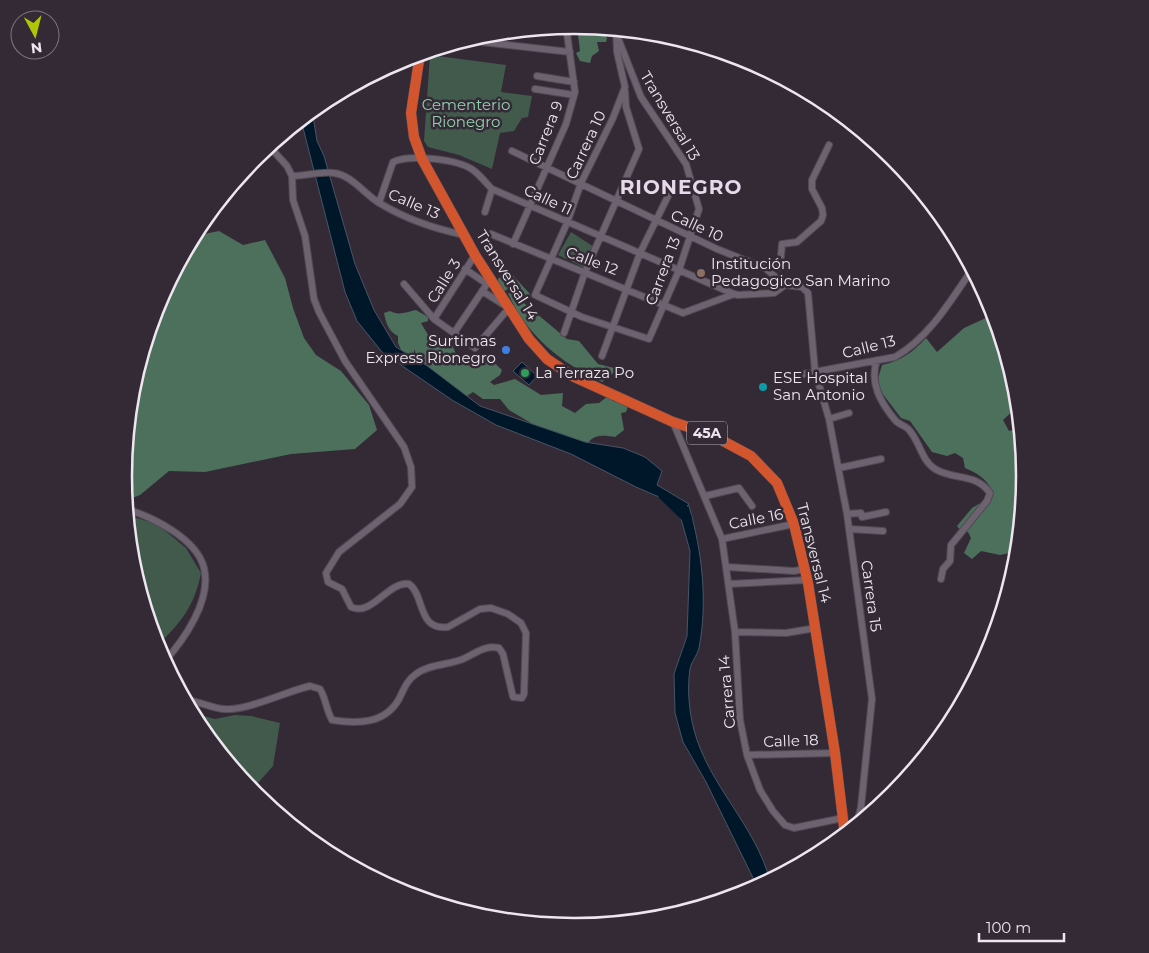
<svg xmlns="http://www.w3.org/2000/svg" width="1149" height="953" font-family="Montserrat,sans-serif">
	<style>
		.green { fill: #415a4c }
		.forest { fill: #4c705c }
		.water { fill: #00172a; stroke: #475565 }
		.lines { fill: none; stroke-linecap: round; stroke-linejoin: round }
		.river { stroke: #00172a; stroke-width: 10 }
		.minor-casing { stroke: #524953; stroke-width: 8 }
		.highway-casing { stroke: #524953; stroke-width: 11 }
		.minor { stroke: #6d6270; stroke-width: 6 }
		.highway { stroke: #d2552e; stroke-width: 10 }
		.education-dot { fill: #8d6e63; stroke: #342a36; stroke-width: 2 }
		.shop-dot { fill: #3f7fe0; stroke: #342a36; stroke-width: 2 }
		.leisure-dot { fill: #2e9e5b; stroke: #342a36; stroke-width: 2 }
		.culture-dot { fill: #0f9aa8; stroke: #342a36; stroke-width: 2 }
		.labels { text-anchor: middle; stroke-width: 5; stroke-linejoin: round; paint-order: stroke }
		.shield { fill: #342a36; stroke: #b6aeb7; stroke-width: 1 }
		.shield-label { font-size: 14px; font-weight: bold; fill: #ede6ee }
		.park-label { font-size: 15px; fill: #93d2af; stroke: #342a36 }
		.street-label { font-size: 15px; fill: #ede6ee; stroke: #342a36 }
		.poi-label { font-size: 15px; fill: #ede6ee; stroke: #342a36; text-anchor: start }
		.district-label { font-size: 20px; font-weight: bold; letter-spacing: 1px; fill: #e6d9e9; stroke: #342a36 }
		.rim { fill: none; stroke: #ede6ee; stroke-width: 2.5 }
	</style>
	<rect width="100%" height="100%" fill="#342a36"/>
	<!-- green -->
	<path class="green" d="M430,55L506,65L501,92L532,96L528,117L522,118L514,131L500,133L492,169L459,155L428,147L424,141Z
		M571,232L594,247L587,269L558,255Z
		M127,515L157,524L186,548L201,573C195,605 180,625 156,646L132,564Z
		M192,713L215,719L235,715L251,716L280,723L273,766L251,791L199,727Z"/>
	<!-- forest -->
	<path class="forest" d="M575,25L604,29L607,39L606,42H597L599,51L592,56L590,63L580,61L576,53L580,51L578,35L574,34Z
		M219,231L243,245L265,240L285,278L293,308L304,338L316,355L341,371L369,405L377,430L355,449L291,454L205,472L169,471L140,495L125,501C122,461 125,369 154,341L152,323L157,303L194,236Z
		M496,257L530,294L528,297L512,285L505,291L499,288L498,279L504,274L491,263Z
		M508,293H512L567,339L579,341L598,364L618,369L602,382C561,363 526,335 508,293Z
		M416,310L428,317V321L421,323L431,340L448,336L456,354L463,360H470L484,353L502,370L500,375L490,382L494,385L515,379L541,395L563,393L562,406L575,413L586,404L599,403L608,396L613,401L629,403L626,412L621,413L624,430L615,437C605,435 594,434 588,443C573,444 560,431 545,429L541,433L532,428L531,423L509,410L500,399H483L473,392L467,396H459L419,361L414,349V353L403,354L398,343V336C388,331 386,323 384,313L390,311C398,316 407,312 416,310Z
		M994,311L1017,389L1019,405L1003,420L1009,431L1021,428L1026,477L1019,551L1000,555L981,551L972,559L964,553L971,538L968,532L960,530L957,526L972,508L989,498L992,491C987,479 977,473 965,468L963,458L955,453L947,456L932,452L910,421L901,418L882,393L877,382L882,365C901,361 913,352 926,338L937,352L964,328L988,317Z"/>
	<!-- water -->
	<path class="water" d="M312,110L317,141L324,156L355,264L374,310L396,347L426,365L480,406L585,442L623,448L645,457L662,471L657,485L689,504L687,506H689C702,551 708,601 699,648C697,656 691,662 690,669C687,689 689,711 694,730C709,786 756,826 770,881L758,888L757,886L706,782L683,742L675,713L674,674L687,636L690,551L678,508L666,500L636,487L571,454L496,425L452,400L382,352L357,321L345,292L301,120Z
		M522,362L537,376L529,385L513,371Z"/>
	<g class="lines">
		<!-- river -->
		<path class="river" d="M663,495L687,518"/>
		<defs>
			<path id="minor" d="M616,33L641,97L686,164L699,209L679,270L649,339L582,317L535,295L567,223L581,183L613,118L625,87L617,52L616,29
				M465,40L570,52
				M537,76L574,82
				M535,89L574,95
				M512,151L717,249L765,268L785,285
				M292,176C304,176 322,171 334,173C352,175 366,196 381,204C406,219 436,229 464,235
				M379,203L393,162C409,154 458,159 473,170C480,175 486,183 492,189L734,294L738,295L774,293L785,285
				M485,212L492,189
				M491,234L683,313L734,294
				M513,244L566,124L575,92L566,26
				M765,268L769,262L780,267L782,244L797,242L821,221L823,215L822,208L812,189V180L829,145
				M404,284L434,319L475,348L509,308L482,291
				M785,285L802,287L808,293L815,371L829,419L847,514L872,699L861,807L856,827
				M434,319L475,255
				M454,333L487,284L465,269
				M564,333L585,272L639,149L626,107L625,91
				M602,356L640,253L675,182
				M877,360C869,383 881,403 895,420C899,425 907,426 910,431C920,443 922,461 935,469C955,481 975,472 990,493L987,501L951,545L950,561L943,569L941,579
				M793,376L895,357C929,338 951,300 973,268
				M829,419L849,413
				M673,422L722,539L735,632L740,720L747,755L760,790L773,811L785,825L794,828L843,818
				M839,468L881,459
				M705,496L739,488L752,506
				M126,509C153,517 197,539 204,568C212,600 184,640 164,662
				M847,514L861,513L862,517L886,512
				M849,529L883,531
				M722,539L794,524
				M727,567L794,571L805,569
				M729,584L807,580
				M735,632L786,633L816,628
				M185,700C199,701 211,708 223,709C248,711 284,692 310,686L320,689C326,699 326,709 332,720C358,724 385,724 399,699C404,689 407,680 416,674C429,664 449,665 463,659C476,653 485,645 499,648L503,654L513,697L522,698L524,694L526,633L521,623L508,614L491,608L480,609L448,627C417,631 425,595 409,584C388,581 372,617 351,607L342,589L328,582L326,573L339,552L400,504L412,487L411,467L404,447L345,361L319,312L314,299L305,236L293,200L292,176L287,166L269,146
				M747,755L835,753"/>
			<path id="highway" d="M420,54L411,113L414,137L422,159L475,255L529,339L547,359L572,376L673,422L710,434L751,456L777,483L794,524L808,583L835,753L845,836"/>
		</defs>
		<!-- minor casing -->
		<use href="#minor" class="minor-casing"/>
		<!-- highway casing -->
		<use href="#highway" class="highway-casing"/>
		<!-- minor -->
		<use href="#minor" class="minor"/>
		<!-- highway -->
		<use href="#highway" class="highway"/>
	</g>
	<!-- markers -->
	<circle class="education-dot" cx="701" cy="273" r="5"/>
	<circle class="shop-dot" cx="506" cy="350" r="5"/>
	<circle class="leisure-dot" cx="525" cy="373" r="5"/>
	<circle class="culture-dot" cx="763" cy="387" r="5"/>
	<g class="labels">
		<!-- shield labels -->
		<rect class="shield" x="687" y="421.5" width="40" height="23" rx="4"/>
		<g class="shield-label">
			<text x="707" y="438">45A</text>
		</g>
		<!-- park labels -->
		<g class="park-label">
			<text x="466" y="110">Cementerio<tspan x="466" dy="17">Rionegro</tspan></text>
		</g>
		<!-- street labels -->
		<g class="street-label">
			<text transform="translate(670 116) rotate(59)" y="5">Transversal 13</text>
			<text transform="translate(546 133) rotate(-68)" y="5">Carrera 9</text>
			<text transform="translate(586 145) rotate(-65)" y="5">Carrera 10</text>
			<text transform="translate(548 200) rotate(25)" y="5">Calle 11</text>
			<text transform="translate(414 204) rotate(23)" y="5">Calle 13</text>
			<text transform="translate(697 226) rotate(25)" y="5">Calle 10</text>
			<text transform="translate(592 261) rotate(21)" y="5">Calle 12</text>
			<text transform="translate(663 271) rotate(-69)" y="5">Carrera 13</text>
			<text transform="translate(507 275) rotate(58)" y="5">Transversal 14</text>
			<text transform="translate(444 281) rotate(-58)" y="5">Calle 3</text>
			<text transform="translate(869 347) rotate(-14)" y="5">Calle 13</text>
			<text transform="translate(756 519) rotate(-11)" y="5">Calle 16</text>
			<text transform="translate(814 553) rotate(76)" y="5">Transversal 14</text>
			<text transform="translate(871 596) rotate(82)" y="5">Carrera 15</text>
			<text transform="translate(727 692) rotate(-95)" y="5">Carrera 14</text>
			<text transform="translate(791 741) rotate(-2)" y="5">Calle 18</text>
		</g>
		<!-- poi labels -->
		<g class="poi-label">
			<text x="711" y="269">Institución<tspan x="711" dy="17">Pedagogico San Marino</tspan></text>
			<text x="496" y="346" text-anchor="end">Surtimas<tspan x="496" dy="17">Express Rionegro</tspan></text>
			<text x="535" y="378">La Terraza Po</text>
			<text x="773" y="383">ESE Hospital<tspan x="773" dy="17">San Antonio</tspan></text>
		</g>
		<!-- district labels -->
		<g class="district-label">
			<text x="681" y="194">RIONEGRO</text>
		</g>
	</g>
	<!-- crop -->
	<path d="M0 0H1149V953H0ZM132 476a442 442 0 1 1 884 0a442 442 0 1 1-884 0Z" fill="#342a36" fill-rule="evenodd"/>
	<path class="rim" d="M132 476a442 442 0 1 1 884 0a442 442 0 1 1-884 0Z"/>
	<!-- north arrow -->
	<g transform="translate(35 35) rotate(173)"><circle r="24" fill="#342a36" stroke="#7e7580"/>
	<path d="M0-4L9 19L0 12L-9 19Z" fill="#afc507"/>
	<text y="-8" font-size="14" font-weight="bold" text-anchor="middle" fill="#ede6ee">N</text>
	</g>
	<!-- scale -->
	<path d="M979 933v8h85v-8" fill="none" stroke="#ede6ee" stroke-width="2.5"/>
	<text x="986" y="933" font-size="15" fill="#ede6ee" stroke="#342a36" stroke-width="4" paint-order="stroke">100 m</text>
</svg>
